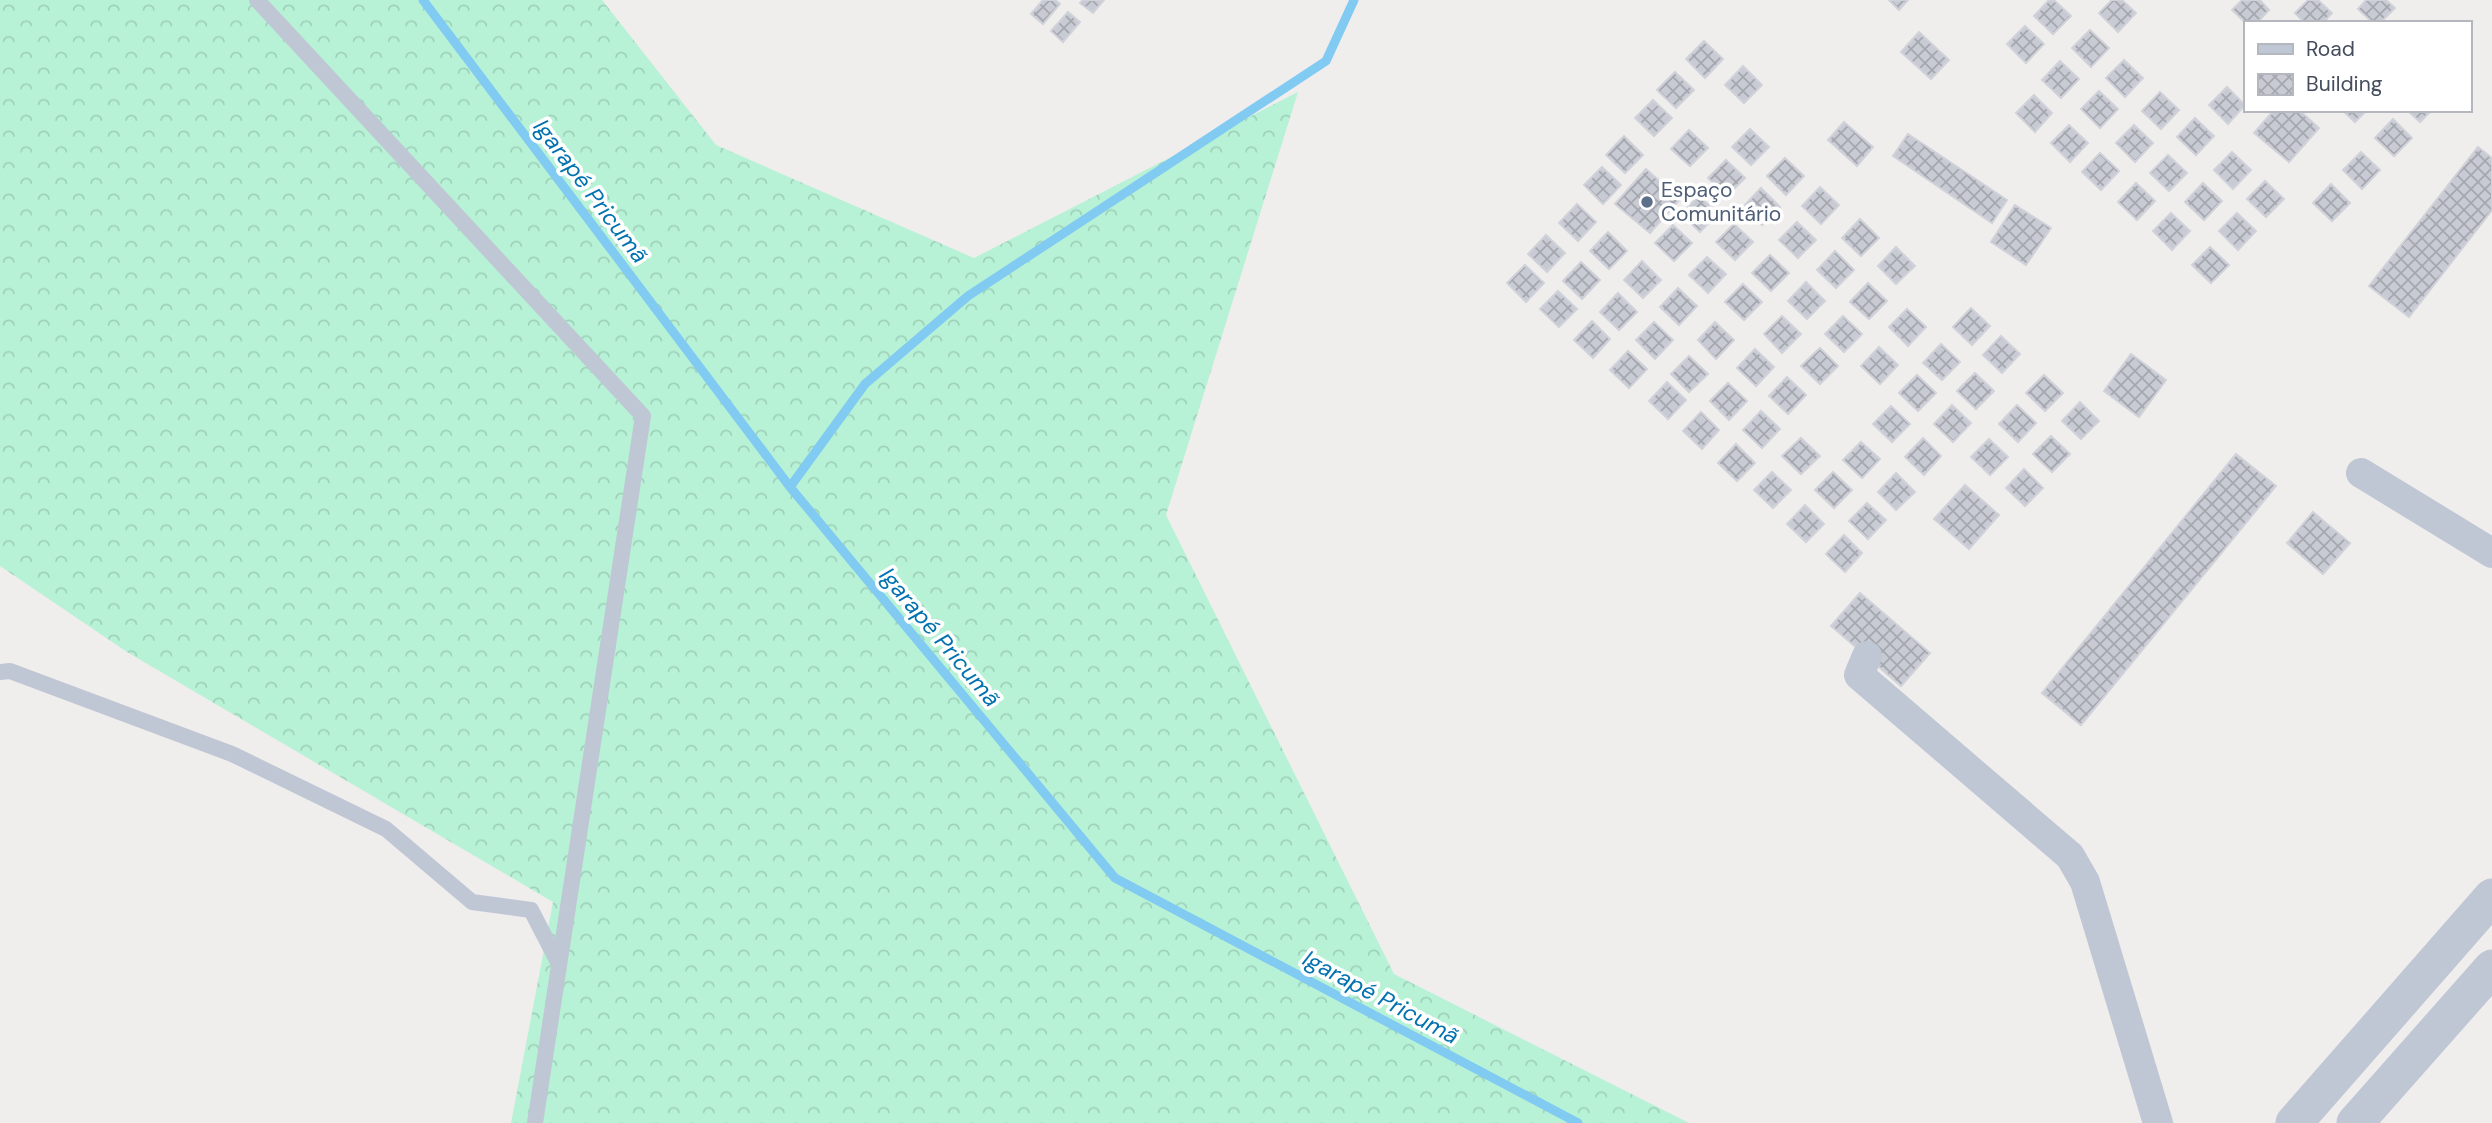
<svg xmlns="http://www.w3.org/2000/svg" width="2492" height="1123" font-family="'DM Sans',sans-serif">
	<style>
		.forest { fill: url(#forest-crowns) }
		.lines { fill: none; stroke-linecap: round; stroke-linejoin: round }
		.stream { stroke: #81caf2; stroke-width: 9 }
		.building { fill: url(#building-cross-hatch); stroke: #d0d2d9; stroke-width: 2 }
		.service { stroke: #bfc7d4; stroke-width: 16 }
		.minor { stroke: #bfc7d4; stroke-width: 30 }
		.tertiary { stroke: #bfc7d4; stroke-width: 37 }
		.service-dot { fill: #5c6f8a; stroke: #fff; stroke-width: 2.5 }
		.labels { text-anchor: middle; stroke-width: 7; stroke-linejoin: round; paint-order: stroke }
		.service-label { font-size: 21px; fill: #4e5e75; stroke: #fff; text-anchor: start }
		.water-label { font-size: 23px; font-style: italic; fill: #0272b0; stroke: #fff }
	</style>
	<defs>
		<pattern id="forest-crowns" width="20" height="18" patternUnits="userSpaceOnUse" patternTransform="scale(1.75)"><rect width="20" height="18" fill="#b7f2d6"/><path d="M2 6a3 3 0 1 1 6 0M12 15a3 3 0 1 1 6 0" fill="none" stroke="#9fd1ba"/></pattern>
		<pattern id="building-cross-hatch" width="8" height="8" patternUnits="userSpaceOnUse" patternTransform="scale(1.75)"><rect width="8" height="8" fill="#c8cbd3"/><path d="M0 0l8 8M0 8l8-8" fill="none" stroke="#a4a7ae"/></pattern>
	</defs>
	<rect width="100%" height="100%" fill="#f0eded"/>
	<!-- forest -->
	<path class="forest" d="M0,0H602L716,145L974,258L1298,92L1166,515L1394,974L1689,1123H511L553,902L127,652L0,566Z"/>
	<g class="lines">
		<!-- stream -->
		<path class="stream" d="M423,0L790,487L1115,878L1578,1123
			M790,487L865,384L968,296L1326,61L1354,0"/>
	</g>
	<!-- building -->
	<path class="building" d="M1043,0H1055L1060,4L1043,24L1031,14Z
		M1083,0H1104L1093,13L1080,3Z
		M1889,0H1908L1899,10Z
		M2049,0H2054L2071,16L2053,34L2034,16Z
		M2112,0H2122L2136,13L2118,32L2099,13Z
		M2242,0H2260L2269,10L2257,23H2246L2232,10Z
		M2308,0H2318L2332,13L2323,23H2305L2295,13Z
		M2366,0H2386L2395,8L2380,23H2373L2358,9Z
		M1068,12L1080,22L1063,42L1051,31Z
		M2025,26L2044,44L2026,63L2007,44Z
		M2090,30L2109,48L2091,67L2072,48Z
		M1919,32L1949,60L1931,79L1901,52Z
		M1704,41L1723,59L1705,78L1686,59Z
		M2124,60L2143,78L2125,97L2106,78Z
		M2060,61L2079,79L2061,98L2042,80Z
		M1743,66L1762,85L1744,103L1725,85Z
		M1675,72L1694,90L1676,108L1657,90Z
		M2227,87L2245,105L2228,124L2209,105Z
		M2099,91L2118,109L2100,128L2081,109Z
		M2160,92L2179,110L2161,129L2142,111Z
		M2034,95L2052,113L2035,132L2016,113Z
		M1653,100L1672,118L1654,136L1635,118Z
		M2274,110H2299L2319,128L2289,162L2254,133Z
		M2342,110H2367L2355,122Z
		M2407,110H2432L2420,122Z
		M2195,118L2214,136L2196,155L2177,137Z
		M2393,119L2412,138L2394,156L2375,138Z
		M1844,122L1873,147L1857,166L1828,140Z
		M2069,125L2088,143L2070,162L2051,143Z
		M2134,125L2153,143L2135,162L2116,143Z
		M1750,129L1769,147L1751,165L1732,147Z
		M1689,130L1708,148L1690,166L1671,149Z
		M1908,134L2007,200L1992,223L1893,156Z
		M1624,136L1643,155L1625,173L1606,155Z
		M2478,147L2492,158V210L2409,317L2369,286Z
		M2232,152L2251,170L2233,189L2214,170Z
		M2361,152L2380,170L2362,189L2343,170Z
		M2100,153L2119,171L2101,190L2082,172Z
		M2168,155L2187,173L2169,191L2150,173Z
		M1785,158L1804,176L1786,195L1767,176Z
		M1726,160L1745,178L1727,196L1708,178Z
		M1602,167L1621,185L1603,204L1584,185Z
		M1646,169L1680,199L1650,233L1615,204Z
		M2265,181L2284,199L2266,217L2247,199Z
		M2136,183L2155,201L2137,220L2118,202Z
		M2203,183L2222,201L2204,220L2185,202Z
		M2331,184L2350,203L2332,221L2313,203Z
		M1820,187L1839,205L1821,224L1802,206Z
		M1761,188L1780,207L1762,225L1743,207Z
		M1699,196L1718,213L1700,232L1681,214Z
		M1577,204L1596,222L1578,241L1559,223Z
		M2015,205L2051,228L2026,265L1991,242Z
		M2171,213L2190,231L2172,250L2153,231Z
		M2237,213L2256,231L2238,250L2219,231Z
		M1860,219L1879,238L1861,256L1842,238Z
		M1797,222L1816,240L1798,258L1779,240Z
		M1734,224L1753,242L1735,260L1716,242Z
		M1673,225L1692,243L1674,261L1655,243Z
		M1608,232L1627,251L1609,269L1590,251Z
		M1546,235L1565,253L1547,272L1528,254Z
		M1896,247L1915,266L1896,284L1878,266Z
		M2210,247L2229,265L2211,283L2192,265Z
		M1835,251L1854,270L1836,288L1817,270Z
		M1770,255L1789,273L1771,291L1752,273Z
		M1707,257L1726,274L1708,293L1689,275Z
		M1642,261L1661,280L1643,298L1624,280Z
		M1581,262L1600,280L1582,299L1563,281Z
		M1525,265L1544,283L1526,302L1507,283Z
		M1806,282L1825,301L1807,319L1788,301Z
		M1868,283L1887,301L1869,319L1850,302Z
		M1743,284L1762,302L1744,320L1725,302Z
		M1678,288L1697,306L1679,325L1660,307Z
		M1558,291L1577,309L1559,327L1540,309Z
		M1618,293L1637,312L1619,330L1600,312Z
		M1971,308L1990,326L1972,345L1953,327Z
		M1907,309L1926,327L1908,346L1889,327Z
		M1782,316L1801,334L1782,353L1764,334Z
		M1843,316L1862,334L1844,352L1825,334Z
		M1592,321L1610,339L1593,358L1574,340Z
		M1654,322L1673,340L1655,359L1636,340Z
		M1715,322L1734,340L1716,359L1698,340Z
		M2001,336L2020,354L2002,373L1983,355Z
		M1941,344L1960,362L1942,380L1923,363Z
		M1879,347L1898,365L1880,384L1861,366Z
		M1820,348L1838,366L1820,384L1801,366Z
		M1755,349L1774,367L1756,386L1737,368Z
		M1628,351L1647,369L1629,388L1610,370Z
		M2131,354L2166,380L2139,417L2104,391Z
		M1689,356L1708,374L1689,392L1671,374Z
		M1975,373L1994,391L1976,409L1957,391Z
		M1917,375L1936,393L1918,411L1899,393Z
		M2044,375L2063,393L2045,411L2026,393Z
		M1787,377L1806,395L1788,414L1769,396Z
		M1667,382L1686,400L1668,419L1649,401Z
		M1728,383L1747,401L1729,420L1710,401Z
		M2080,402L2099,421L2081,439L2062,421Z
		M1952,405L1971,423L1953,442L1934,424Z
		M2017,405L2036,423L2018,442L1999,424Z
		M1891,406L1910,424L1892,442L1873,424Z
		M1761,411L1780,429L1762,448L1743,430Z
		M1701,412L1719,430L1702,449L1683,431Z
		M2051,436L2070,454L2052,472L2033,454Z
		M1801,438L1820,456L1801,474L1782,456Z
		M1923,438L1941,456L1924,475L1905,457Z
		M1989,439L2008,457L1990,475L1971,457Z
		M1861,442L1880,459L1862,478L1843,460Z
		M1736,444L1755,463L1737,481L1718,463Z
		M2236,454L2276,486L2081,725L2042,693Z
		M2024,469L2043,488L2025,506L2006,488Z
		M1772,472L1791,490L1773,508L1754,490Z
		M1833,472L1852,490L1834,508L1815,490Z
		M1896,473L1915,492L1896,510L1878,492Z
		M1965,485L1999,515L1969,549L1934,519Z
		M1867,503L1886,520L1868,539L1849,521Z
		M1805,505L1824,524L1806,542L1787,524Z
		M2313,512L2350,543L2323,574L2287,543Z
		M1844,535L1862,553L1845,572L1826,554Z
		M1860,593L1930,653L1901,686L1831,626Z"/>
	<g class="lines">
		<!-- service -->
		<path class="service" d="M257,0L643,416L535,1123
			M0,672L10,671L232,754L386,829L472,902L531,910L559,964"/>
		<!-- minor -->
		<path class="minor" d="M2361,473L2492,553
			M1867,656L1859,675L2070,856L2085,882L2158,1123"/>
		<!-- tertiary -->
		<path class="tertiary" d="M2294,1123L2492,897
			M2355,1123L2492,968"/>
	</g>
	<!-- markers -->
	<circle class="service-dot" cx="1647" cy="202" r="7"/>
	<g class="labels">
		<!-- service labels -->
		<g class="service-label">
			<text x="1661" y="197">Espaço<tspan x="1661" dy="24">Comunitário</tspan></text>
		</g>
		<!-- water labels -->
		<g class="water-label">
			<text transform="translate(591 191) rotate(53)" y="8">Igarapé Pricumã</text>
			<text transform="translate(940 637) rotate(50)" y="8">Igarapé Pricumã</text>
			<text transform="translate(1381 997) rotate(28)" y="8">Igarapé Pricumã</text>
		</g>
	</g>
	<!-- legend -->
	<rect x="2244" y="21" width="228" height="91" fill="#ffffff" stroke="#b4b8be" stroke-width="2"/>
	<rect x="2258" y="44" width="35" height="10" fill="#bfc7d4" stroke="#b4b8be" stroke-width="2"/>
	<text x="2306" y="56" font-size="21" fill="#444d5c">Road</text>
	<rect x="2258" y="74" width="35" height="21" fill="url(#building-cross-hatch)" stroke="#b4b8be" stroke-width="2"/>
	<text x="2306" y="91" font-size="21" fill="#444d5c">Building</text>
</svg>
